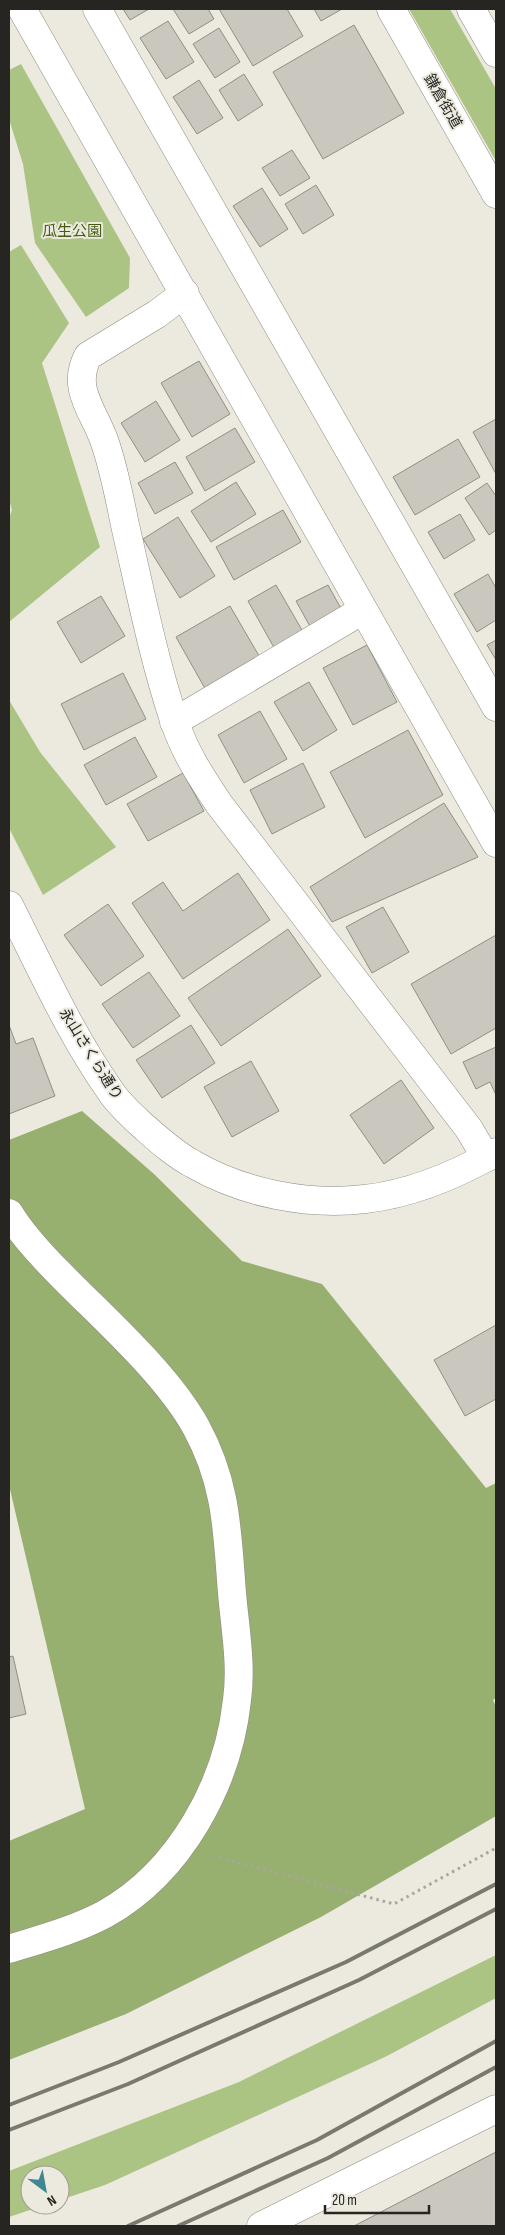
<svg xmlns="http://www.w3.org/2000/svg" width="505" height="2235" font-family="'Sofia Sans Condensed','Noto Sans JP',sans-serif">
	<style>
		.green { fill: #abc383 }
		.forest { fill: #97af6f }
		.building { fill: #cac8be; stroke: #918e85 }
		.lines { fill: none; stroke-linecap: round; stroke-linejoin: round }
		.street-casing { stroke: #8f8c83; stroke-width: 29 }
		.secondary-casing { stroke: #8f8c83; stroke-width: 29 }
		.primary-casing { stroke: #8f8c83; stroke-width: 29 }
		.path { stroke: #a8a69e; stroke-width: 3; stroke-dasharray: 2.5 4; stroke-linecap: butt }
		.street { stroke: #fff; stroke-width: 28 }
		.secondary { stroke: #fff; stroke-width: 28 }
		.primary { stroke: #fff; stroke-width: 28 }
		.rail { stroke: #797871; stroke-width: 4 }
		.labels { text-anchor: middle; stroke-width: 4; stroke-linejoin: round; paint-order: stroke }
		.street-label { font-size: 15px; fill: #262522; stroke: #eceadf }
		.park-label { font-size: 15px; fill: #465c16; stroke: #eceadf }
	</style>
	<rect width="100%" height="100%" fill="#eceadf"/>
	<!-- green -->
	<path class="green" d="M409,9H450L496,89V161Z
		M21,64L130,258L129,288L86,317L35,243L23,164L9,119V70Z
		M21,245L69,323L42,363L100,547L9,622V518L12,510L9,500V252Z
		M9,700L40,752L116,847L43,895L9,828Z
		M496,1955V1998L385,2057L105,2185L60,2200V2175H30V2205H45L9,2217V2171L239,2082Z"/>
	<!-- forest -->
	<path class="forest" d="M82,1111L154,1174L242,1261L322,1284L486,1488L496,1483V1698L493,1700L496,1707V1816L321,1917L126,2014L9,2060V1841L85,1809L9,1485V1140Z"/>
	<!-- building -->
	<path class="building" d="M123,9H149L130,20Z
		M173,9H208L214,19L189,34Z
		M219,9H287L303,36L253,66Z
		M314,9H342L321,21Z
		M168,21L194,62L166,79L140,38Z
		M354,25L404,113L323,159L273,72Z
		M219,28L240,62L215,78L193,44Z
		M244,74L263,105L238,121L219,90Z
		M199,80L223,118L197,134L173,97Z
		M292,150L310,178L280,196L262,168Z
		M316,185L334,215L303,234L285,204Z
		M262,188L288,229L260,247L233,206Z
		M199,361L230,414L192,437L161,383Z
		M156,401L180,440L145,462L121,423Z
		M496,419V474L473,432Z
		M235,428L255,462L205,491L186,457Z
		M458,439L480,477L415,515L393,477Z
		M175,462L193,493L155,514L138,483Z
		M236,482L256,514L211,542L191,511Z
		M487,483L496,496V530L489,535L465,498Z
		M283,510L301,542L234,580L216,547Z
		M460,514L475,540L444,559L428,532Z
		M178,517L215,576L180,598L143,539Z
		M488,574L496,588V620L477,632L454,594Z
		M276,585L306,637L277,653L248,601Z
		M328,585L343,612L312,630L296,601Z
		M101,596L125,636L81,663L57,622Z
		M230,606L262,661L207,692L176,637Z
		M496,640V660L487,645Z
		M367,645L397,702L353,725L323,668Z
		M123,673L146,719L84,750L61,704Z
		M309,682L337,730L303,751L274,702Z
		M260,711L287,759L244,783L218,735Z
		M408,730L443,795L365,838L330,772Z
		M135,737L157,777L106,805L84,765Z
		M303,763L325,807L272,834L250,790Z
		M183,773L204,811L148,841L127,804Z
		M444,803L478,857L332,922L310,887Z
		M238,873L270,920L183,979L132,903L163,882L183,911Z
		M108,904L144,956L101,986L64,935Z
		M383,907L409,952L372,973L346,927Z
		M288,929L321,976L221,1046L188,998Z
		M496,935V1028L451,1054L411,984Z
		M149,972L180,1016L133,1048L102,1004Z
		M9,1025L16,1044L33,1038L55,1096L9,1114Z
		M191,1025L215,1063L162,1098L136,1060Z
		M496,1047V1095L490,1082L476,1089L463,1062Z
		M251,1061L279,1111L232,1137L204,1087Z
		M401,1080L434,1128L384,1164L350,1115Z
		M496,1325V1399L465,1416L434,1360Z
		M13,1656L26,1714L9,1718V1657Z
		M496,2152V2225L494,2226H354Z"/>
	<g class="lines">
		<defs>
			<path id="street" d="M22,9L496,843
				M97,9L496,707
				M185,293L157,314L88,356C71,388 93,410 104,440C114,468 119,496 125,525C140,590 153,657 174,720C184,751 201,777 219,804L469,1129L486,1158
				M174,722L363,610
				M261,2226L496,2109"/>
			<path id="secondary" d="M9,905C41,968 70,1034 111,1092C119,1104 131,1115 142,1125C158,1139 174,1154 193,1164C243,1193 308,1206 365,1199C410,1194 456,1175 496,1152
				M9,1213C23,1236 41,1255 60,1274C103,1318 166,1373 196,1427C227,1484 227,1530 232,1593C235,1628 242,1665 237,1700C228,1784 180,1872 105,1914C75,1930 41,1939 9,1949"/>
			<path id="primary" d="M391,9L496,194
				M471,9L496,53"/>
		</defs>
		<!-- street casing -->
		<use href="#street" class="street-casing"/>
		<!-- secondary casing -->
		<use href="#secondary" class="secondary-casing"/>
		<!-- primary casing -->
		<use href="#primary" class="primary-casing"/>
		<!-- path -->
		<path class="path" d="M213,1856L394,1904L496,1848"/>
		<!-- street -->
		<use href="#street" class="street"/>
		<!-- secondary -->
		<use href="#secondary" class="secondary"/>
		<!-- primary -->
		<use href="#primary" class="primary"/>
		<!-- rail -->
		<path class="rail" d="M9,2105L119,2062L346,1962L496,1884
			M9,2130L128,2084L359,1980L496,1909
			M128,2226L317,2140L496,2041
			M178,2226L328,2158L496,2067"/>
	</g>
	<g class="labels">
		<!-- street labels -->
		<g class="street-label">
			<text transform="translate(443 101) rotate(60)" y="5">鎌倉街道</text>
			<text transform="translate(91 1054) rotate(58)" y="5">永山さくら通り</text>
		</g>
		<!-- park labels -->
		<g class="park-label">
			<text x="72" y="236">瓜生公園</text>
		</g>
	</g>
	<!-- border -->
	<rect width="505" height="2235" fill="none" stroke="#262522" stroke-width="20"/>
	<!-- north arrow -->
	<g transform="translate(45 2190) rotate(148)"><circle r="24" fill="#eceadf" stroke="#9d9b93"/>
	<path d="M0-4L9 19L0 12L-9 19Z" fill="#418693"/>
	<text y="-8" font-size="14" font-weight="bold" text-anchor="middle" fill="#262522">N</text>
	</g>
	<!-- scale -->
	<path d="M325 2205v8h104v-8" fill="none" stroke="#262522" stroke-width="2.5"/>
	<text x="332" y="2205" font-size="15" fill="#262522" stroke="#eceadf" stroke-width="4" paint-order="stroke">20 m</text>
</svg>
